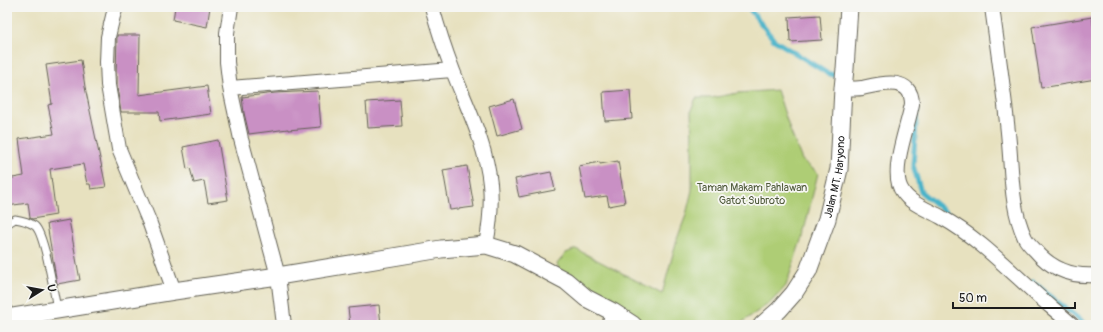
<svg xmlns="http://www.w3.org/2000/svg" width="1103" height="332" font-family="Pangolin,sans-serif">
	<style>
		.green { fill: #aecd75; stroke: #657448 }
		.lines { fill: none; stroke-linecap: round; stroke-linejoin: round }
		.stream { stroke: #4ab3c9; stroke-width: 5 }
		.building { fill: #c990c4 }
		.service-casing { stroke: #636155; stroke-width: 9 }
		.minor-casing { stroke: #636155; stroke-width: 16 }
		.tertiary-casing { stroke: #636155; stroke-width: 19 }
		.service { stroke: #fff; stroke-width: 7 }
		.minor { stroke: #fff; stroke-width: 14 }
		.tertiary { stroke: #fff; stroke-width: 17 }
		.labels { text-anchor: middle; stroke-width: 3.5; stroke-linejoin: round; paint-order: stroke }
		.street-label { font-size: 11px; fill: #1c1c1c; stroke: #f6f6f2 }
		.park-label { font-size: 11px; fill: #4f5a3b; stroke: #f6f6f2 }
	</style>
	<rect width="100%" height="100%" fill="#f6f6f2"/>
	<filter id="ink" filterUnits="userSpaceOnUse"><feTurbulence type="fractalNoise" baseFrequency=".025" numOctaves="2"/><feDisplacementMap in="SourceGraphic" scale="8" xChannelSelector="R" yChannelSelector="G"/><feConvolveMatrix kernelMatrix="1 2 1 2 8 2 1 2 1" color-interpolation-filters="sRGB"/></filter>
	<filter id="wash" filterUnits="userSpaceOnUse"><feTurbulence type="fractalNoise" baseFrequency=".012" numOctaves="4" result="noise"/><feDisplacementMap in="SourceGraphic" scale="16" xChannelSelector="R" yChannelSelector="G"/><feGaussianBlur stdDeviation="0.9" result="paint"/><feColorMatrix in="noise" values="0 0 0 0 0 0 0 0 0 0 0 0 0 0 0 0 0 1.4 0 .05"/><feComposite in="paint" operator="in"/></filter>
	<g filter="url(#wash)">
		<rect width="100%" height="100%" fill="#e7e1bf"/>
		<!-- green -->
		<path class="green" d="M777,90L790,130L802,160L818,173L804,231L786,286L771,302L738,325H648L592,294L561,274L557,264L566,253L576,249L662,294L677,239L686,215L692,190V146L691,110L696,98H711L738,93Z"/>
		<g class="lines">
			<!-- stream -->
			<path class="stream" d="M748,7L774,40L827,73L841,77
				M917,109L913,165L921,192L949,215
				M1033,282L1086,325"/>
		</g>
		<g id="blocks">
			<!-- building -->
			<path class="building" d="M175,7H210L207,27L173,20Z
				M820,15L822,40L790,42L789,17Z
				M1092,17L1096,45V79L1041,88L1032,27Z
				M117,35H140L139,95L207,86L211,114L160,121L159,112H121L117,88V76H116Z
				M81,60L85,87L106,187L91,189L90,184H87L83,164L50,169L56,215L32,219L30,218L28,203L7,206V179L24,176L19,139L54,134L48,105L52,104L46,65Z
				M630,90L632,119L605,121L603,92Z
				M318,91L321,127L288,130V129L249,134L244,113L242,97L275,93Z
				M514,99L522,129L497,136L489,106Z
				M400,100L402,126L368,128L366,102Z
				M218,140L228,200L208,203L204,181L194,183L190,168L187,169L183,147Z
				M618,161L625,203L609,206L607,196L585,199L579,166L600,162V164Z
				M467,166L474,207L450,210L443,170Z
				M551,172L555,190L519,197L515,179Z
				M69,220L80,280L57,284L47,224Z
				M379,305L381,325H350L348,308Z"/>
		</g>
	</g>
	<g filter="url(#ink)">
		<use href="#blocks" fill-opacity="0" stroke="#636155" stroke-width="1"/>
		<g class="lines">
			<defs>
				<path id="service" d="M7,224L15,219C22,220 29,222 35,226C45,235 54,294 57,309
					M7,303L9,318"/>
				<path id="minor" d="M116,7L113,16L108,37L107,62L108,85L119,149L149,221L174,291
					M231,7L227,33V62L230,88L241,139L278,276L284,325
					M432,7C438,29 445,50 453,71C467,107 486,144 490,184C492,204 490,224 486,245
					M992,7C998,52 1005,97 1009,143C1012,175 1011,208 1025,238C1027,242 1031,246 1035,250C1051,269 1071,277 1096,275
					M230,88L452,70
					M843,88C849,88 856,89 862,88C880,84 912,75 912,104C908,126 893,163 899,184C904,202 927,209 941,217C977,237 1005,266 1035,293C1047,304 1060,314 1072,325
					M609,325L613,312"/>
				<g id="tertiary">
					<path d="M7,318L174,291L278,276L441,249L486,245L515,254L566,281L586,298L613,312L633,325"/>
					<path id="s1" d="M762,325L779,310L794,293L808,271L827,219L839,169L843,88L845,69L849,7"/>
				</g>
			</defs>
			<!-- service casing -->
			<use href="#service" class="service-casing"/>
			<!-- minor casing -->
			<use href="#minor" class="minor-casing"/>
			<!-- tertiary casing -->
			<use href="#tertiary" class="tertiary-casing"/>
			<!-- service -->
			<use href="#service" class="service"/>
			<!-- minor -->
			<use href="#minor" class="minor"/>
			<!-- tertiary -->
			<use href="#tertiary" class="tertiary"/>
		</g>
	</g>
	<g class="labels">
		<!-- street labels -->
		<g class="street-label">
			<text dy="4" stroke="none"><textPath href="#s1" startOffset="170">Jalan MT. Haryono</textPath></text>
		</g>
		<!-- park labels -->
		<g class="park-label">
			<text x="752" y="191">Taman Makam Pahlawan<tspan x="752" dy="13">Gatot Subroto</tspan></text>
		</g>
	</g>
	<!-- margin -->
	<rect width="1103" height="332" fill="none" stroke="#f6f6f2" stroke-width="24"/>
	<!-- north arrow -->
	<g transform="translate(42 290) rotate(79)" stroke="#f6f6f2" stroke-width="3" paint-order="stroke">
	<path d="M0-3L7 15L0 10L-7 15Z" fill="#1c1c1c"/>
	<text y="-6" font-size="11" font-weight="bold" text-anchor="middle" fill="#1c1c1c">U</text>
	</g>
	<!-- scale -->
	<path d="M953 302v6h122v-6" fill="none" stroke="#1c1c1c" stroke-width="2"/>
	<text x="959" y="302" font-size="12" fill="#1c1c1c" stroke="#f6f6f2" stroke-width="3" paint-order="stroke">50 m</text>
</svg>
